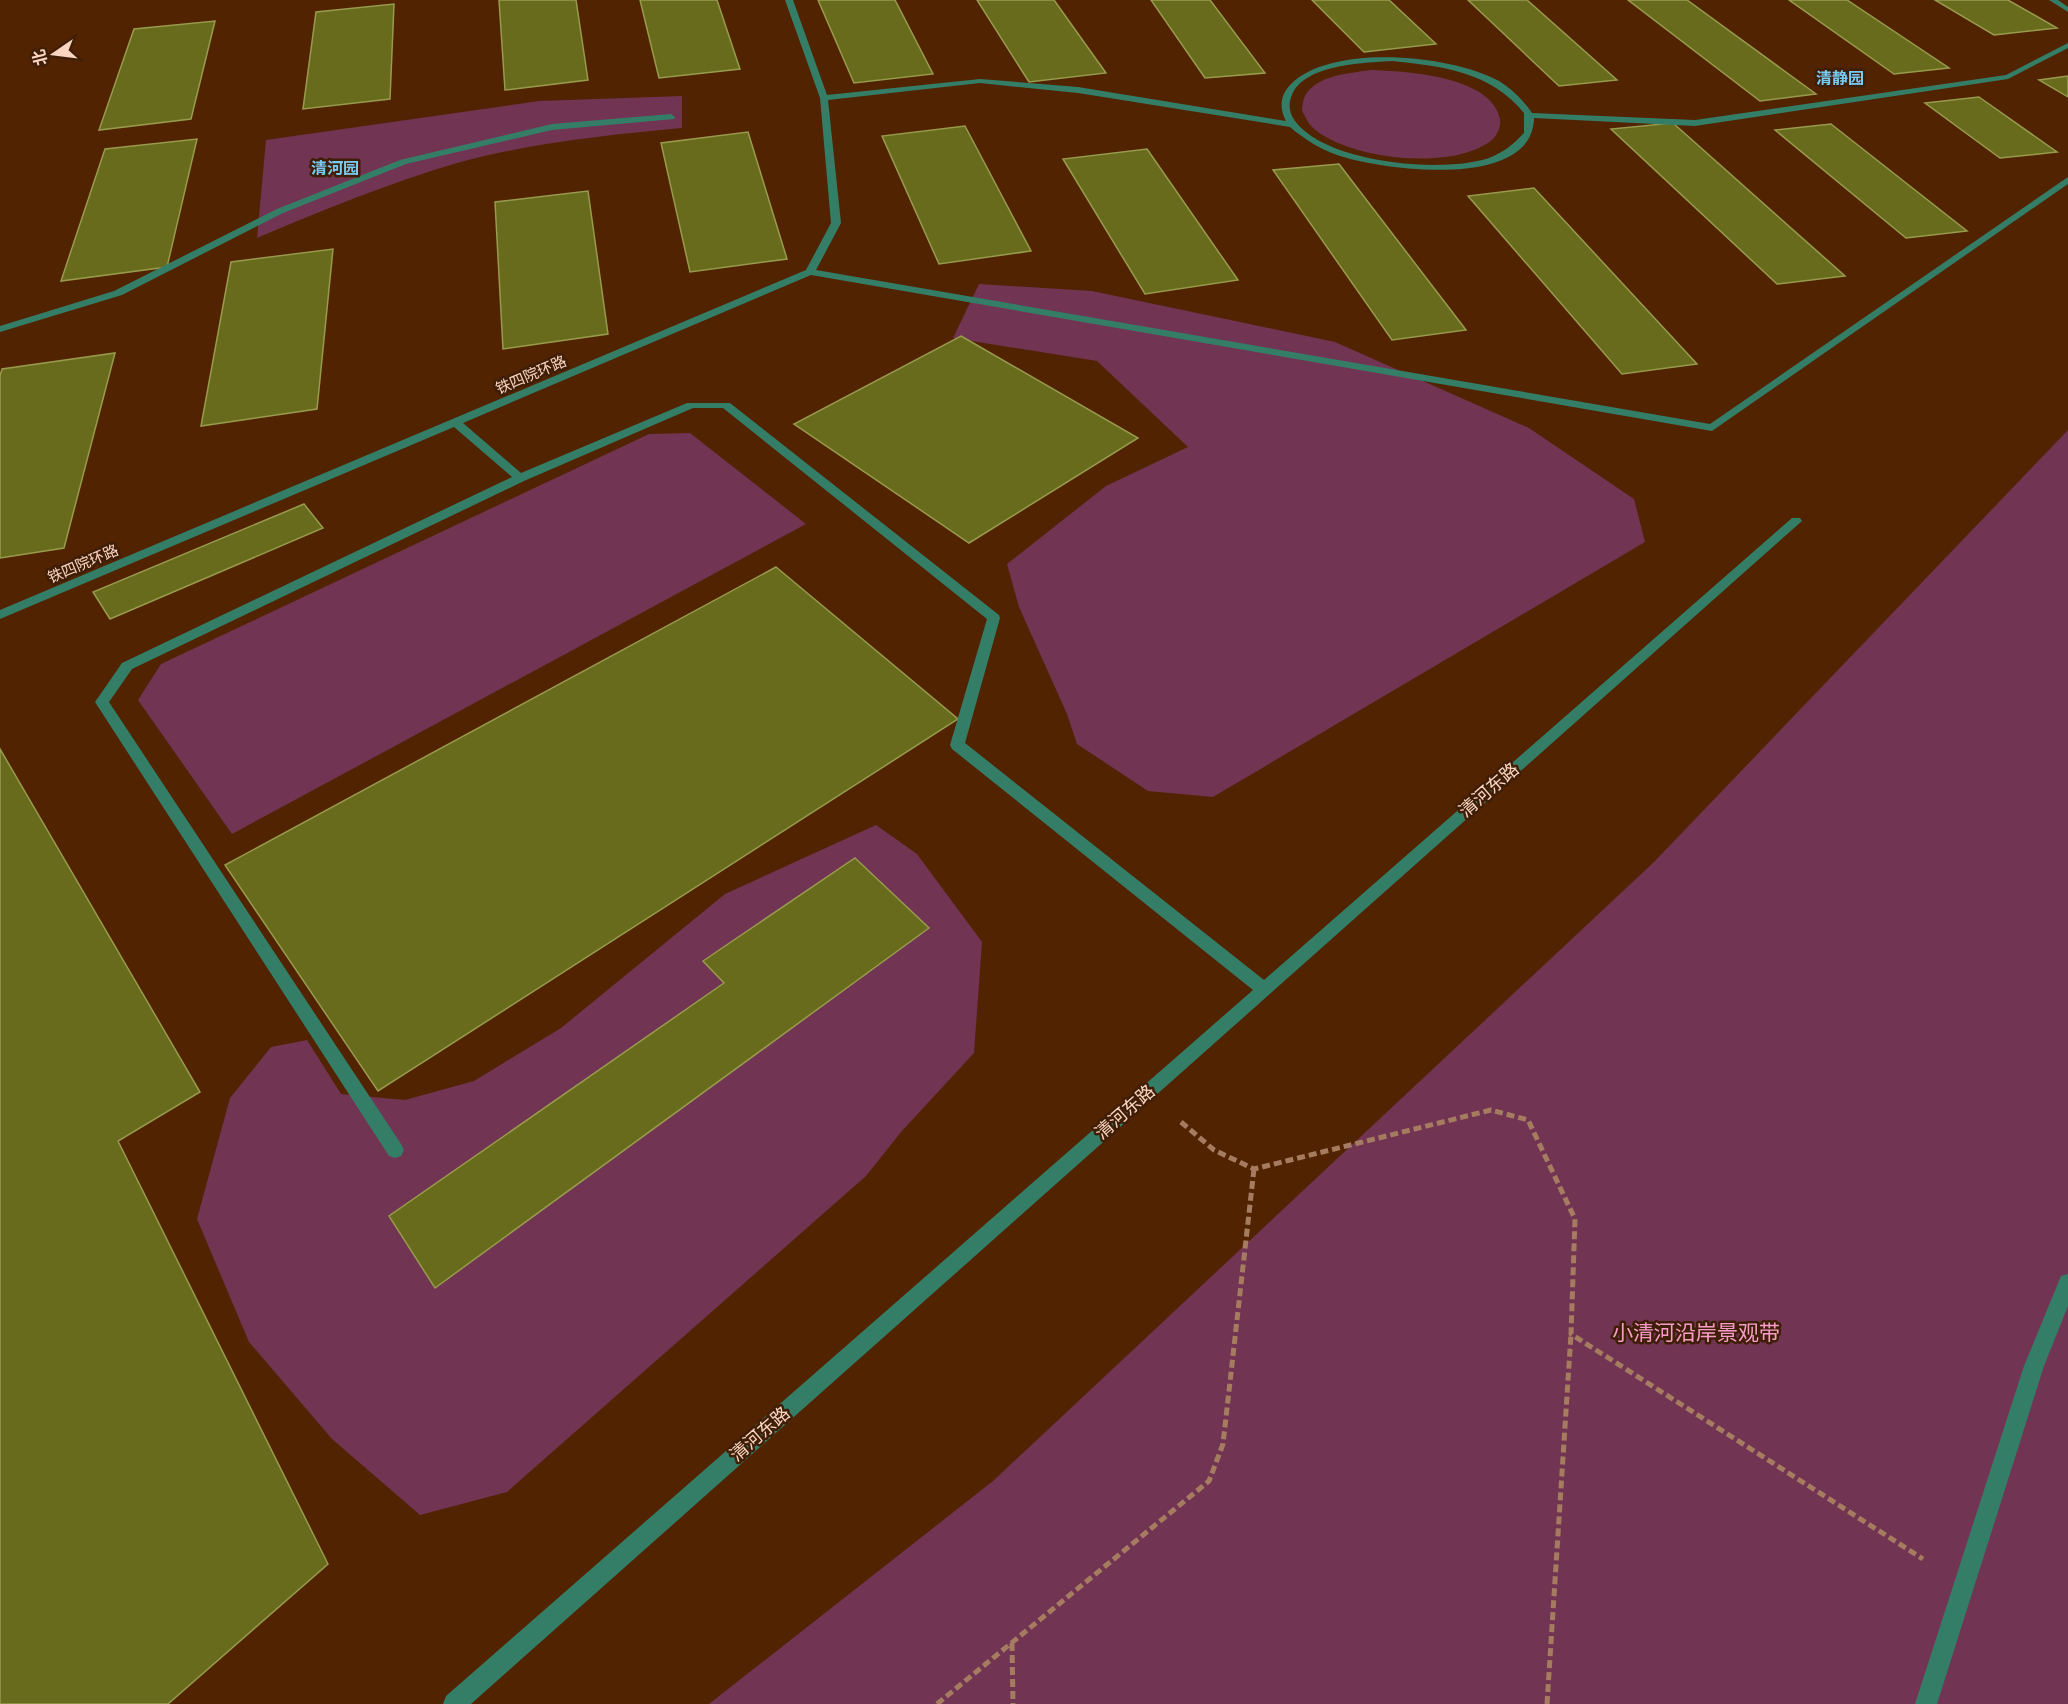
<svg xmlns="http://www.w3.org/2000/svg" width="2068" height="1704" font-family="'Golos Text','Noto Sans SC',sans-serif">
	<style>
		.green { fill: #723453 }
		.building { fill: #686a1c; stroke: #989b4d; stroke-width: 1.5 }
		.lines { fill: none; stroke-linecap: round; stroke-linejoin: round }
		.path { stroke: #a67c60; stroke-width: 5; stroke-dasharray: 8 4; stroke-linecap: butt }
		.minor { fill: #347e68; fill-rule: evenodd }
		.labels { text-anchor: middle; stroke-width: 5; stroke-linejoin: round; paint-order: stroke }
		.far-street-label { font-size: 15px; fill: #fbd5c0; stroke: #3f1e08 }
		.far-neighbourhood-label { font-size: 16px; font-weight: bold; fill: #78ccf4; stroke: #3f1e08 }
		.street-label { font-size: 18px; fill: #fbd5c0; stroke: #3f1e08 }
		.near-park-label { font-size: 21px; fill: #f99dc8; stroke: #3f1e08 }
	</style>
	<rect width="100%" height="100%" fill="#512301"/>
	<!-- green -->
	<path class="green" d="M1371,70C1405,71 1492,76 1500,119C1501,126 1498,134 1493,139C1456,172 1345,160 1311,126C1307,122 1305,115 1302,111C1302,107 1303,100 1305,96C1316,75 1351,73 1371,70Z
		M682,96V128C607,135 530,143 457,163C389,183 323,210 257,238L266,140L539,101Z
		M979,284L1092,291L1335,342L1529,428L1634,499L1645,542L1213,797L1148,791L1077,744L1067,714L1019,607L1007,564L1106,486L1188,447L1097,361L953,338Z
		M2068,430V1704H709L993,1481L1654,862Z
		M690,433L806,524L232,834L138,700L161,664L649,434Z
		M876,825L917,854L982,942L974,1053L901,1132L866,1176L507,1492L420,1515L332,1439L249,1342L197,1219L230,1098L271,1047L307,1040L341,1094L405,1100L474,1081L561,1028L725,894Z"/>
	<!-- building -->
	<path class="building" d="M499,0H576L588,80L505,90Z
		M640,0H717L740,69L659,78Z
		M818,0H895L933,74L854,83Z
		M977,0H1054L1106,73L1029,82Z
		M1151,0H1210L1265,73L1205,78Z
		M1312,0H1389L1436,44L1364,52Z
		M1468,0H1527L1617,80L1559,86Z
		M1628,0H1687L1816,94L1760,101Z
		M1789,0H1847L1949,68L1894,74Z
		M1935,0H2008L2057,28L1994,35Z
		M394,4L390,99L303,109L316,12Z
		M215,21L191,119L99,130L134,29Z
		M2068,76V97L2039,80Z
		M1979,97L2057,152L2000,158L1925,103Z
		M1673,123L1845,276L1777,284L1611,129Z
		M1831,124L1967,231L1906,238L1775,130Z
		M965,126L1031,251L939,264L882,136Z
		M748,132L787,259L690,272L661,143Z
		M197,139L167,267L61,281L105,149Z
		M1147,149L1238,280L1145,294L1063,159Z
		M1339,164L1466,330L1392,340L1273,170Z
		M1534,188L1697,364L1622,374L1468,196Z
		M588,191L608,334L503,349L495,202Z
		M333,249L317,409L201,426L231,262Z
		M961,336L1138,438L969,543L794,424Z
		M115,353L64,548L0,558V376L2,369Z
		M304,504L323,528L110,619L93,592Z
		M776,567L958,719L378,1091L225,865Z
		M0,749L200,1092L118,1141L328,1564L168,1704H0Z
		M855,858L929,928L435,1288L389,1216L724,983L703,961Z"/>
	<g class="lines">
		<!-- path -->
		<path class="path" d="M1181,1122L1214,1150L1254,1169L1491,1110L1528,1120L1575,1219L1571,1334L1923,1559
			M1012,1643L1013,1704
			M937,1704L1209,1481L1223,1444L1254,1169
			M1547,1704L1571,1334"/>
		<!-- minor -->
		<path class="minor" d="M785,0H793L827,95L980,79L1078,87L1286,121C1279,108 1280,95 1291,84C1332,43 1452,55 1499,81C1512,89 1523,100 1532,113L1695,120L2006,75L2068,43V48L2008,79L1695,126L1534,118C1533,191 1381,170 1337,155C1320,149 1304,139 1290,127L1078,93L980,83L828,100L841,223L816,270L1710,424L2068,177V184L1712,431L811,275L463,423L521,473L687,403H730L999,615L1000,618L965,743L1264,980L1792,518H1800L1802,521L471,1704H443L446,1696L1253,990L952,749L950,745L987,619L723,408H693L524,481L132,669L109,702L401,1144L404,1150L401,1156L395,1158L389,1156L95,702L122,663L512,477L454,427L0,619V610L806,270L831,223L820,98ZM1392,61C1442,66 1491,72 1524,113V133C1513,145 1501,154 1486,159C1439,173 1326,163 1295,121C1289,113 1288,104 1292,95C1305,64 1363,63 1392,61Z
			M2049,0H2058L2068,7V12Z
			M671,114L675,117L674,119L552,130L406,164L283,213L122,295L0,332V326L114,291L277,209L400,160L552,124Z
			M2068,1274V1306L2044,1366L1937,1704H1915L2024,1366L2061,1276Z"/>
	</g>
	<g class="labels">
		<!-- far-street labels -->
		<g class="far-street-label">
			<text transform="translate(531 375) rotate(-23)" y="5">铁四院环路</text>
			<text transform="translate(83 564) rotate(-23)" y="5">铁四院环路</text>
		</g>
		<!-- far-neighbourhood labels -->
		<g class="far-neighbourhood-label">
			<text x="1840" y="84">清静园</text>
			<text x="335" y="174">清河园</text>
		</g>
		<!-- street labels -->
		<g class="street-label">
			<text transform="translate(1489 790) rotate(-41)" y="6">清河东路</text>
			<text transform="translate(1125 1112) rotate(-41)" y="6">清河东路</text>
			<text transform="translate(760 1434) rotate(-41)" y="6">清河东路</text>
		</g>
		<!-- near-park labels -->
		<g class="near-park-label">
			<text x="1696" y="1340">小清河沿岸景观带</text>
		</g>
	</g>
	<!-- north arrow -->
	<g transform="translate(54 54) rotate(256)" stroke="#3f1e08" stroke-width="4.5" paint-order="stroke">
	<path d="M0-4.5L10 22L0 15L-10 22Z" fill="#fbd5c0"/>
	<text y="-9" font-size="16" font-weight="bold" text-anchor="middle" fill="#fbd5c0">北</text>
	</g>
</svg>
